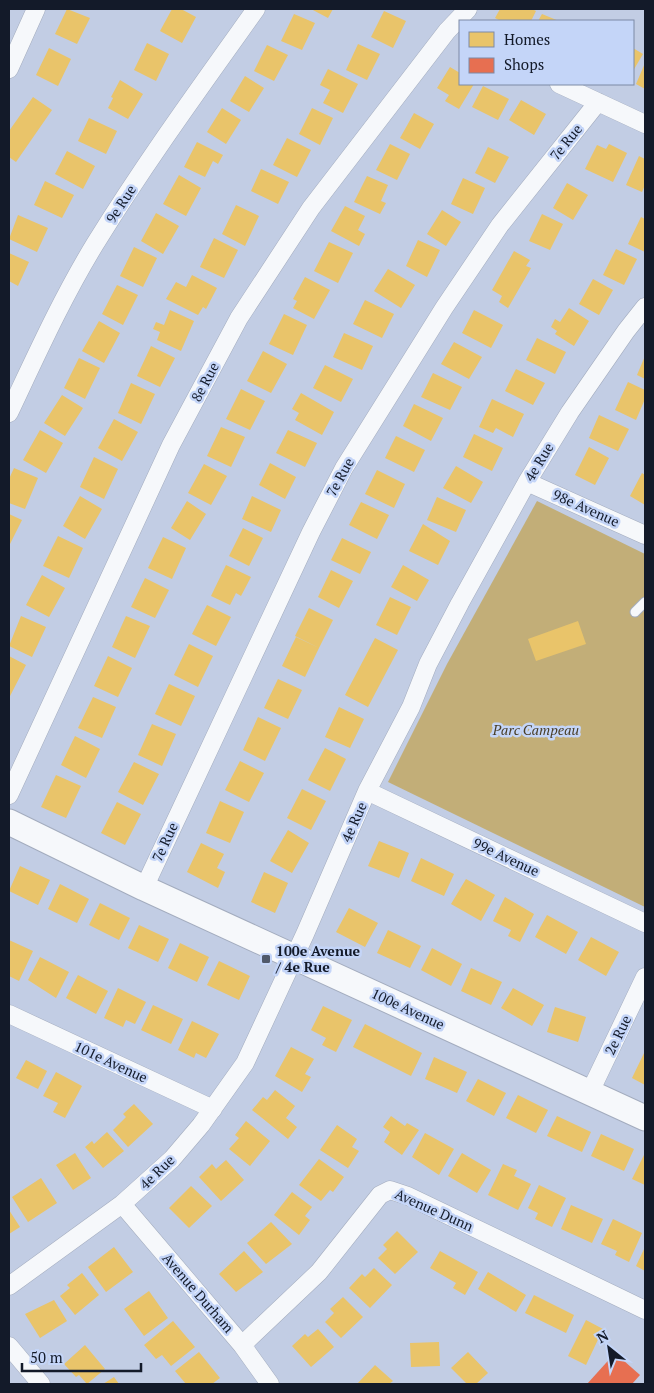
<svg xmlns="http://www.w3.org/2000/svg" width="654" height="1393" font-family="'PT Serif',serif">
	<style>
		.green { fill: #c2ae78 }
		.homes { fill: #e9c46a }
		.shops { fill: #e76f51 }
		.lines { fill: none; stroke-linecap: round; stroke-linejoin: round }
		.lane-casing { stroke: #a3acbe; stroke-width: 11 }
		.street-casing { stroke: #a3acbe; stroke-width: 19 }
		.secondary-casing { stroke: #a3acbe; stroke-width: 27 }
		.lane { stroke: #f6f8fb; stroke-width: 9 }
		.street { stroke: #f6f8fb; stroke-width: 18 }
		.secondary { stroke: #f6f8fb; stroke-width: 25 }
		.poi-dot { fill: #50596a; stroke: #c4d5f8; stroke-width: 2 }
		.labels { text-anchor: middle; stroke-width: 5; stroke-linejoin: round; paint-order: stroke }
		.street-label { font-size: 14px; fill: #131a29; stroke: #c4d5f8 }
		.park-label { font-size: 14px; font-style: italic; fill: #483d26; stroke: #c4d5f8 }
		.poi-label { font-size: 14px; font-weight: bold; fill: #131a29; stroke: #c4d5f8; text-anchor: start }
	</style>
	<rect width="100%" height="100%" fill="#c2cde4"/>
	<!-- green -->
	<path class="green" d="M537,501L645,554V907L388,782L447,664Z"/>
	<!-- homes -->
	<path class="homes" d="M67,9L90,18L77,44L55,34Z
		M172,9H181L196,17L182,43L160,31Z
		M311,9H333L328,18Z
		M500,9H532L536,11L531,21H501L495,18Z
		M384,11L406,21L393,48L371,37Z
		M294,14L315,23L302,50L281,41Z
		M542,14L559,21H538Z
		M147,43L169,54L156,81L134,70Z
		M358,44L380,54L367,80L346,70Z
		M267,45L288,55L274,81L254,71Z
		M49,48L71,59L58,86L36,75Z
		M633,48L643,54L633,71Z
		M645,63V89L636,84Z
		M450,67L460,73V84H474L459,109L445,101L449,95L437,88Z
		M328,69L358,84L343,113L323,103L330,90L320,85Z
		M245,76L264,88L249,112L230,101Z
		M120,80L143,94L128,119L108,108L113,98L111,97Z
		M483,86L509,99L498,120L472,107Z
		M33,97L52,110L16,162L9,157V131Z
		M521,100L546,114L534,135L509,120Z
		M222,108L241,120L226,144L207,132Z
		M312,108L333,118L320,145L299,134Z
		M414,113L434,124L420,149L400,138Z
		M89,118L117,131L106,154L78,141Z
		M287,138L311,150L297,177L273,165Z
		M197,142L223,155L218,164L213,161L205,177L184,167Z
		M390,144L410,154L397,180L376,170Z
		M609,144L627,153L613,182L585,169L597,145L606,149Z
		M488,147L509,157L495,183L475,173Z
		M67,151L95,166L83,189L55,174Z
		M639,156L645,159V185L642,192L626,185Z
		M261,169L289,182L278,204L251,191Z
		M179,175L201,188L186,216L163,204Z
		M367,176L388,185L381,201L386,203L380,214L354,202Z
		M463,178L485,188L473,214L451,204Z
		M45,181L74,195L62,218L34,205Z
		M567,183L588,195L573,220L553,208Z
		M236,205L259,216L245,246L222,234Z
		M345,206L365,216L358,230L365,234L359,246L331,231Z
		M442,210L461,222L446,246L427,234Z
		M156,213L179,226L163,254L141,241Z
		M542,214L563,224L550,250L529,241Z
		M18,215L48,228L37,252L9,239Z
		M641,217L645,219V252L628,244Z
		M214,238L238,250L224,278L200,267Z
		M418,240L440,250L427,277L406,266Z
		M329,242L353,253L338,283L314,271Z
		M134,247L157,258L143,287L120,276Z
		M616,249L637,259L624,285L603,275Z
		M514,251L530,260L526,266L531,268L508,308L499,302L502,296L492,290Z
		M9,253L29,262L18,286L9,281Z
		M388,269L415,285L401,308L374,291Z
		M192,275L217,288L206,309L203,307L198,315L166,299L176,282L186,287Z
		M305,277L330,290L314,319L293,308L297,301L293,299Z
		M593,279L613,290L599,315L579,304Z
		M117,285L138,295L123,325L102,314Z
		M365,300L394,314L382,338L353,324Z
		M569,308L589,321L574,346L555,334L557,331L551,327L555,319L560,322Z
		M170,310L194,321L181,351L157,340L160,332L153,329L156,322L164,325Z
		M474,310L503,325L491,348L462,333Z
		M284,314L307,325L293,355L269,344Z
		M99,321L120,333L104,363L82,351Z
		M344,333L373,346L362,370L333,357Z
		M537,338L566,352L555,374L526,360Z
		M454,342L482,357L469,379L441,364Z
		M151,346L175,358L160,387L137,376Z
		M263,351L287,364L271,393L247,381Z
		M645,356V379L637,375Z
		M79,358L100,368L85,399L64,388Z
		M325,365L353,379L341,402L313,388Z
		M516,369L545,383L533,405L505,391Z
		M433,373L462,387L450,410L421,397Z
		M628,382L645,390V399L636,420L615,410Z
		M131,383L155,394L141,424L118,413Z
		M241,389L265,401L250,430L226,419Z
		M301,393L334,412L322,435L295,420L299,413L292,409Z
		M62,395L83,408L65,436L44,423Z
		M492,399L524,414L513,437L496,428L493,433L479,427Z
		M414,404L443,418L431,441L403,426Z
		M599,415L629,429L618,451L589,438Z
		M114,419L138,432L122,461L98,448Z
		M221,427L245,437L231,467L207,456Z
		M40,430L63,443L46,473L23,460Z
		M288,430L317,443L305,467L276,453Z
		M474,434L503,448L492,471L463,457Z
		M396,436L425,450L414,472L385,458Z
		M589,447L609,458L595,485L575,475Z
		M94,457L118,469L104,499L80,487Z
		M270,463L296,477L285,499L259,485Z
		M204,464L227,476L211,505L188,493Z
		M456,466L483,482L471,503L443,488Z
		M14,468L38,478L25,509L9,503V479Z
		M377,470L405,484L394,508L365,494Z
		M642,473L645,475V505L630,496Z
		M80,496L102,509L85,539L63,526Z
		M252,496L281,510L271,532L242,519Z
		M437,497L466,510L456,532L427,520Z
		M187,501L206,514L190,540L171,528Z
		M361,502L389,515L377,539L349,525Z
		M9,514L22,520L9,546Z
		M423,524L450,541L438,565L409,551Z
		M243,528L263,538L249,566L229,556Z
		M58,536L83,548L69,578L43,566Z
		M163,537L186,548L172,579L148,568Z
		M342,538L371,552L360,574L331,560Z
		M226,565L251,577L241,596L236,593L230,605L211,596Z
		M403,565L429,580L417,601L391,587Z
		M331,570L353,581L339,608L318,597Z
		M42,575L65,588L49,617L26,605Z
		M145,578L169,590L155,618L131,607Z
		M390,597L411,607L397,635L376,625Z
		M207,605L231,617L216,646L192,634Z
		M309,608L333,620L319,648L295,636Z
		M21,616L46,627L32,657L9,646Z
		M126,616L150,626L135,658L112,647Z
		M578,621L586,644L536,661L528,639Z
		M296,637L319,648L305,677L282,666Z
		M375,638L398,650L368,707L345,695Z
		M189,644L213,656L198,687L174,675Z
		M9,656L26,665L9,698Z
		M108,656L132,668L118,697L94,686Z
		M278,679L302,690L288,719L264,708Z
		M169,684L195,696L181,726L155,714Z
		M93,697L116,707L102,738L78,728Z
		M339,707L364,719L350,748L325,737Z
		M258,717L281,728L265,761L243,750Z
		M152,724L176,734L162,766L138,755Z
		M75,736L100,749L86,778L61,765Z
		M325,748L346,759L330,791L308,780Z
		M240,761L264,773L249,802L225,790Z
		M134,762L159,774L143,805L118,792Z
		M56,775L81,786L66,818L41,807Z
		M302,789L326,801L311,830L287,818Z
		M220,801L244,812L230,843L206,833Z
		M117,802L141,814L125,845L101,833Z
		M288,830L309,843L292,873L270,861Z
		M379,841L409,853L399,878L368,866Z
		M201,843L224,854L217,868L225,872L218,888L187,872Z
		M421,858L454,874L444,896L411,881Z
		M20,866L50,880L38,905L9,891Z
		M264,872L288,883L275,913L251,902Z
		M466,879L495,895L481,921L451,904Z
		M60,884L89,899L77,923L48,909Z
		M505,897L534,914L520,942L508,936L511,930L493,921Z
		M100,903L130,918L119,940L89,925Z
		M349,908L378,923L365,947L336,932Z
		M547,915L578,932L566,954L535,937Z
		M139,925L169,939L158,962L128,948Z
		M388,930L421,946L410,968L377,953Z
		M591,937L619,952L606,976L578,960Z
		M9,940L33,951L19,981L9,976Z
		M180,943L209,957L197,982L168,968Z
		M432,948L462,964L451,986L421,970Z
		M40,957L69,972L56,998L28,980Z
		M219,961L250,976L239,1000L207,985Z
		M471,968L502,982L491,1005L461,991Z
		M78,975L108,991L96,1014L66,998Z
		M118,988L146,1002L135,1024L126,1020L123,1027L104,1018Z
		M513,988L544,1005L532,1026L501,1008Z
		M153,1005L183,1019L171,1044L141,1030Z
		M323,1006L352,1020L336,1052L322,1045L326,1038L311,1030Z
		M555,1007L586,1017L578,1042L547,1032Z
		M192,1021L219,1034L206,1058L196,1053L194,1058L178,1050Z
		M365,1024L422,1053L411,1076L353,1047Z
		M291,1047L314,1059L305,1074L311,1077L302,1092L275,1076Z
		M645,1051V1085L632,1078Z
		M434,1057L467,1072L457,1093L425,1079Z
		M26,1060L47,1071L38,1089L16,1078Z
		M56,1072L82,1086L65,1118L53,1112L58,1103L43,1096Z
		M478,1079L506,1093L494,1116L466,1101Z
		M275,1090L295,1106L286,1118L297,1127L288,1139L252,1110L263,1097L267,1100Z
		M518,1095L548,1110L536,1133L506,1118Z
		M134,1104L153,1124L128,1147L113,1130L126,1117L123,1114Z
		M391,1116L405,1126L407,1123L419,1130L402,1155L384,1142L390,1132L383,1127Z
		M557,1116L591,1132L582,1152L547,1136Z
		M246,1121L270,1141L250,1166L229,1149L239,1138L235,1135Z
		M337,1125L357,1139L352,1147L359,1151L348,1168L320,1150Z
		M107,1132L124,1151L103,1168L85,1147L92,1141L94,1144Z
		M425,1133L454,1149L439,1175L412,1157Z
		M601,1134L634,1149L624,1171L591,1156Z
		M75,1153L91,1178L73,1190L56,1165Z
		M462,1153L491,1170L477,1193L448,1176Z
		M645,1153V1185L632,1179Z
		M319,1159L344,1177L333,1192L330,1190L321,1201L299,1185Z
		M226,1160L244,1180L221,1201L199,1177L212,1164L216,1169Z
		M503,1164L517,1170L514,1176L531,1184L518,1210L488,1195Z
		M41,1178L57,1203L28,1222L12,1197Z
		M539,1185L566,1198L552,1227L535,1219L538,1213L528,1208Z
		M191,1186L212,1206L189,1228L169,1208Z
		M292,1192L312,1207L305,1216L310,1220L299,1235L274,1215Z
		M571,1205L603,1219L592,1243L561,1229Z
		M9,1210L20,1227L9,1234Z
		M613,1219L642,1233L629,1262L615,1255L617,1251L601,1244Z
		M271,1222L292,1244L266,1264L247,1243Z
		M397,1231L418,1252L395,1274L378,1258L387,1249L383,1245Z
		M114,1247L133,1272L106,1292L88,1267Z
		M645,1247V1271L636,1266Z
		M244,1251L263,1272L236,1292L219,1274Z
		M440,1251L478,1272L465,1295L453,1288L456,1283L430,1268Z
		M374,1268L392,1285L370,1308L349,1288L362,1274L365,1277Z
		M488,1272L526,1295L516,1312L478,1289Z
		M82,1273L99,1295L75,1315L60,1296L70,1288L67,1285Z
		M149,1291L168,1318L144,1336L124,1309Z
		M534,1295L574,1315L566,1333L525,1313Z
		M343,1297L363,1317L341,1338L325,1322L334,1313L330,1309Z
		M54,1300L67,1321L40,1338L25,1314Z
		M586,1320L603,1329L586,1365L568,1356Z
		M173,1321L195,1347L171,1366L162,1355L156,1359L144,1345Z
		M318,1329L334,1347L311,1367L292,1346L305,1334L308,1337Z
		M439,1342L440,1366L411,1367L410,1343Z
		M85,1345L105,1369L87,1384L79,1375L76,1377L64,1364Z
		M199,1352L220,1378L212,1384H186L175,1371Z
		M468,1352L488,1373L476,1384H467L451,1368Z
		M375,1365L393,1381L389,1384H357Z
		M114,1377L119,1384H103Z"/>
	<!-- shops -->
	<path class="shops" d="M615,1353L640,1375L632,1384H587Z"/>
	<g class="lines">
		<defs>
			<path id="lane" d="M635,612L645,602"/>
			<path id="street" d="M9,69L36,9
				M559,84L645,124
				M9,413C36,356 62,298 95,244C145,163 201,86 256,9
				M527,482L645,535
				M367,791L645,923
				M9,795L171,445L239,318L311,208L447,31L468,9
				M144,888L311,532L344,468L444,308L500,225L598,102
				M9,1014L213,1109
				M590,1092L645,977
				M122,1204L242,1345L270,1384
				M9,1286L122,1204L172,1159L201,1125L245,1063L305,934L367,791L411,707L428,664L460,603L527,482L570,412L626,331L645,307
				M242,1345L319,1272L380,1195L390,1190L408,1196L645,1310
				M9,1346L41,1384"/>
			<path id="secondary" d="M9,822L144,888L645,1118"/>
		</defs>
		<!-- lane casing -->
		<use href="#lane" class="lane-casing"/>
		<!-- street casing -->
		<use href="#street" class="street-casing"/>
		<!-- secondary casing -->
		<use href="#secondary" class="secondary-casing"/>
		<!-- lane -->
		<use href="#lane" class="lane"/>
		<!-- street -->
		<use href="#street" class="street"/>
		<!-- secondary -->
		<use href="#secondary" class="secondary"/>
	</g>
	<!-- markers -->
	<rect class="poi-dot" x="261" y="954" width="10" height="10" rx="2.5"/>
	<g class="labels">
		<!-- street labels -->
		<g class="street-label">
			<text transform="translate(566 142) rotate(-51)" y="5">7e Rue</text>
			<text transform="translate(121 204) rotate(-57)" y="5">9e Rue</text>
			<text transform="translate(205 382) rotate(-62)" y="5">8e Rue</text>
			<text transform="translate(539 462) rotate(-59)" y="5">4e Rue</text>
			<text transform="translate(340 477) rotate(-61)" y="5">7e Rue</text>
			<text transform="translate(586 508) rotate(24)" y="5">98e Avenue</text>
			<text transform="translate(354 822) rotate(-66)" y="5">4e Rue</text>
			<text transform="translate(165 842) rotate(-65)" y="5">7e Rue</text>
			<text transform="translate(506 857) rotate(25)" y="5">99e Avenue</text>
			<text transform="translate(408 1009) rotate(25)" y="5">100e Avenue</text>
			<text transform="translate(618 1035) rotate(-64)" y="5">2e Rue</text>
			<text transform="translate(111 1062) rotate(25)" y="5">101e Avenue</text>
			<text transform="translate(157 1172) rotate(-44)" y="5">4e Rue</text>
			<text transform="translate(434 1210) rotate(24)" y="5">Avenue Dunn</text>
			<text transform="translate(198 1293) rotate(49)" y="5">Avenue Durham</text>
		</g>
		<!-- park labels -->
		<g class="park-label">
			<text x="536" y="735">Parc Campeau</text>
		</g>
		<!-- poi labels -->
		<g class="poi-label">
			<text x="276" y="956">100e Avenue<tspan x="276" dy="16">/ 4e Rue</tspan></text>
		</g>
	</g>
	<!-- border -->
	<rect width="654" height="1393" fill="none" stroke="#131a29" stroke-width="20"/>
	<!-- legend -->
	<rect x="459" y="20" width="175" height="65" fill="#c4d5f8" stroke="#7d8aa5"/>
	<rect x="469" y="32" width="25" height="15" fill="#e9c46a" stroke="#7d8aa5"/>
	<text x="504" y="45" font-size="15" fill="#131a29">Homes</text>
	<rect x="469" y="58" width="25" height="15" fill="#e76f51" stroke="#7d8aa5"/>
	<text x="504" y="70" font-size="15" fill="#131a29">Shops</text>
	<!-- north arrow -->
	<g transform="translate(609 1348) rotate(330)" stroke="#c4d5f8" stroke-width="4" paint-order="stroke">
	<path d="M0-4L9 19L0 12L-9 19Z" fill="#131a29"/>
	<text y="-8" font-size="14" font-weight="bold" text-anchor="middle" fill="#131a29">N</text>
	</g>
	<!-- scale -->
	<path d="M22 1363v8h119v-8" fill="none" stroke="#131a29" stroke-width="2.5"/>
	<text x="30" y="1363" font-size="15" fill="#131a29" stroke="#c4d5f8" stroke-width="4" paint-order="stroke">50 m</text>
</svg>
